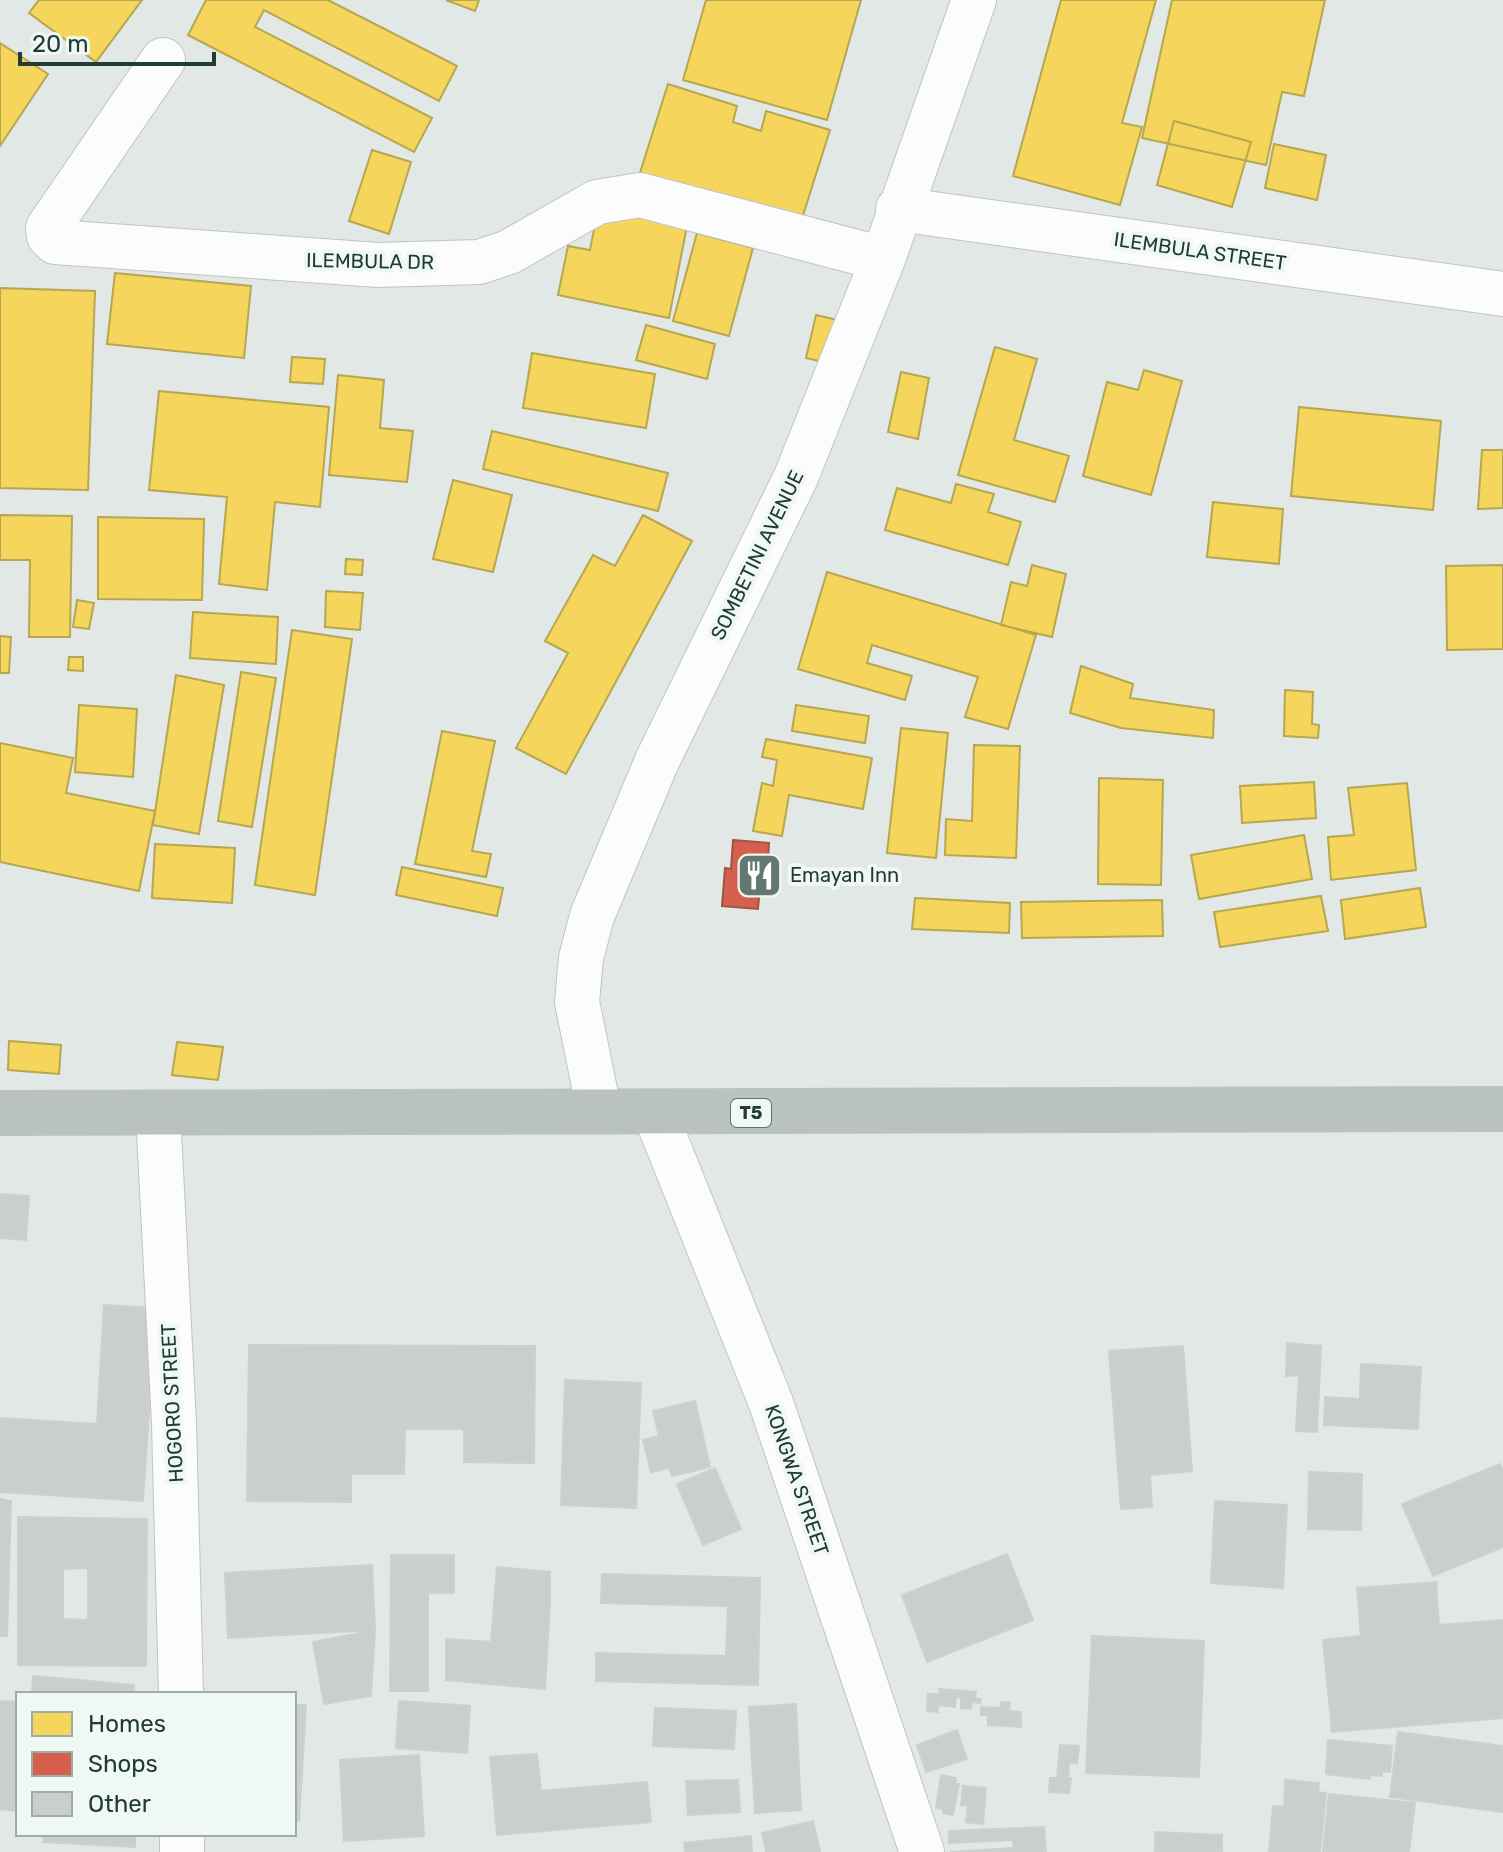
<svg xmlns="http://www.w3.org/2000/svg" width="1503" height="1852" font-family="Rubik,sans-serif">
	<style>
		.homes { fill: #f6d55c; stroke: #b6a750; stroke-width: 2 }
		.shops { fill: #d6604d; stroke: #9f5546; stroke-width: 2 }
		.building { fill: #cacfcd; stroke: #cbd1ce; stroke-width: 2; fill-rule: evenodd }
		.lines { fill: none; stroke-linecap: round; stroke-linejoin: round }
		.street-casing { stroke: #bfc5c2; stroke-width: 46 }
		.highway-casing { stroke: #bbc5c1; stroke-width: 46 }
		.street { stroke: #fbfcfb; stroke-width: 44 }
		.highway { stroke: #b9c2c0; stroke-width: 44 }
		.labels { text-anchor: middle; stroke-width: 8; stroke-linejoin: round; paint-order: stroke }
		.shield { fill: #f0f8f4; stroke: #5e746e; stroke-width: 2 }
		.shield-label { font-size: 18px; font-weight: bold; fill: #203c34 }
		.street-label { font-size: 20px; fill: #203c34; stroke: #f0f8f4 }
		.poi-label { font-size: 20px; fill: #203c34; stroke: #f0f8f4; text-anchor: start }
	</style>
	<rect width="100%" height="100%" fill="#e2e8e5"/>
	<!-- homes -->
	<path class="homes" d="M39,0H142L96,62L29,13Z
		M206,0H328L457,66L439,101L264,10L255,27L432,118L414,152L188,35Z
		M446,0H479L475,11Z
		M706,0H861L827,120L683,80Z
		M1061,0H1156L1122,123L1142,127L1120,205L1013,176Z
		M1172,0H1325L1304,96L1282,92L1266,165L1142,138Z
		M0,43L48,74L0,146Z
		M668,84L737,106L733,122L761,131L766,111L830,130L799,228L638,179Z
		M1174,121L1251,142L1232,207L1157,185Z
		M1274,144L1326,155L1317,200L1265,188Z
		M372,150L411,162L389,234L349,221Z
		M598,209L687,226L669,318L558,295L568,246L590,250Z
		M697,233L753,248L729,336L673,321Z
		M115,273L251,286L244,358L107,344Z
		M0,288L95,291L88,490L0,488Z
		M816,315L842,321L833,364L806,358Z
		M646,325L715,344L707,379L636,360Z
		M995,347L1037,359L1014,440L1069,456L1055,502L958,475Z
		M532,353L655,374L646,428L523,408Z
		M292,357L325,359L323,384L290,382Z
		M1144,370L1182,381L1151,495L1083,476L1107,382L1138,390Z
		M901,372L929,378L918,439L888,432Z
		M338,375L384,380L380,428L413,431L407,482L329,475Z
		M159,391L329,407L320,507L275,502L267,590L219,584L227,497L149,490Z
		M1299,407L1441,421L1433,510L1291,496Z
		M492,431L668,473L658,511L483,469Z
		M1482,450H1503V508L1478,509Z
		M453,480L512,495L493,572L433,559Z
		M956,484L994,494L988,512L1021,522L1008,565L885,530L897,488L951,503Z
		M1213,502L1283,509L1279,564L1207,557Z
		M0,515L72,516L70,637H29L30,560H0Z
		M643,515L692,541L566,774L516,748L568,653L545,641L593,555L615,566Z
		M98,517L204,519L202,600L98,599Z
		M346,559L363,560L362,575L345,574Z
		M1032,565L1066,574L1052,637L1001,625L1011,582L1027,586Z
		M1503,565V649L1447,650L1446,566Z
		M827,572L1036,635L1008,729L965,717L978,677L872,645L867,663L912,676L905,700L798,669Z
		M326,591L363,593L360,630L325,627Z
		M77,600L94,603L89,629L73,627Z
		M193,612L278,617L276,664L190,658Z
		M292,630L352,639L315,895L255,885Z
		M0,636L11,637L9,673H0Z
		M69,657H83V671L68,670Z
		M1081,666L1133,684L1130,698L1214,710L1213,738L1121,728L1070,713Z
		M241,672L276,678L252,827L218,821Z
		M176,675L224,685L199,834L153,825Z
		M1285,690L1313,692L1312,724L1319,725L1318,738L1284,736Z
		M79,705L137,709L133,777L75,772Z
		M796,705L869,716L865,743L792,731Z
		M901,728L948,733L936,858L887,853Z
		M442,731L495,741L472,851L491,854L486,877L415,864Z
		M766,739L872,758L863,809L789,795L782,836L753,831L762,783L773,786L777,760L762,757Z
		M0,743L73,758L66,793L155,811L139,891L0,862Z
		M974,745L1020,746L1016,858L945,855L946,819L972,821Z
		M1099,778L1163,780L1161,885L1098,884Z
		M1314,782L1316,818L1242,823L1240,786Z
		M1407,783L1416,870L1331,880L1328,837L1354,835L1348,788Z
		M1304,835L1312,879L1199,899L1191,855Z
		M155,844L235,848L232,903L152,898Z
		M402,867L503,888L497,916L396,895Z
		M1420,888L1426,927L1345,939L1341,900Z
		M1321,896L1328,931L1220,947L1214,912Z
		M915,898L1010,903L1009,933L912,929Z
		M1162,900L1163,936L1022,938L1021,902Z
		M9,1041L61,1045L59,1074L8,1070Z
		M177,1042L223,1047L218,1080L172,1075Z"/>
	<!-- shops -->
	<path class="shops" d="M733,840L769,843L767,875L761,874L758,909L722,906L725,868L731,869Z"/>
	<!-- building -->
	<path class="building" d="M0,1194L29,1196L26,1240L0,1238Z
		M104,1305L156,1308L143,1501L0,1492V1418L97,1424Z
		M1287,1343L1321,1346L1317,1432L1296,1431L1299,1375L1286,1376Z
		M249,1345L535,1346L534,1463L464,1462V1429H405L404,1474H351V1502L247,1501Z
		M1183,1346L1192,1471L1150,1475L1152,1507L1121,1509L1109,1351Z
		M1361,1364L1421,1367L1418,1429L1324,1425L1325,1397L1360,1399Z
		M565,1380L641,1383L636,1508L561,1505Z
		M695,1401L710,1467L672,1476L669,1468L651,1472L643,1440L659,1436L653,1411Z
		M1500,1464L1503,1471V1547L1433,1576L1402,1504Z
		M715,1468L741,1529L703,1545L677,1484Z
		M1309,1472L1362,1474L1361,1530L1308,1529Z
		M0,1499L11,1501L7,1636H0Z
		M1215,1501L1287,1505L1283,1588L1211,1583Z
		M18,1517L147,1519L146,1666L18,1665ZM88,1568V1620L63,1619V1569Z
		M1007,1554L1033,1620L927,1662L902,1595Z
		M391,1555H454V1593H428V1691H390Z
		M372,1565L375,1630L228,1638L225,1573Z
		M497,1567L550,1572V1605L545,1689L446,1680V1639L491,1642Z
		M602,1574L760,1578L758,1685L596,1681V1653L726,1656L728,1606L601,1603Z
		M1436,1582L1439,1625L1503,1620V1718L1332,1732L1323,1640L1361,1636L1357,1588Z
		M375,1630L371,1696L324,1704L313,1642Z
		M1092,1636L1204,1641L1199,1777L1086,1773Z
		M33,1676L134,1685L133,1694H32Z
		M939,1689L976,1692L975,1698L981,1699L980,1703L972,1702L971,1709L961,1708V1697H956L955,1707L938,1705V1712L927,1711L928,1694H940Z
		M0,1701L18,1702V1811L0,1809Z
		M399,1701L470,1706L467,1753L396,1748Z
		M1001,1702L1010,1703L1009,1711L1021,1712V1727L988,1725V1715H981V1707L1001,1708Z
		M796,1704L801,1810L755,1813L749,1707Z
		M294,1705H306L299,1821H294Z
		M655,1708L736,1711L734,1749L653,1746Z
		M957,1730L967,1759L926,1772L917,1745Z
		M1398,1732L1503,1746V1812L1390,1797Z
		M1328,1740L1392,1746L1390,1772L1382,1771V1776L1370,1775V1779L1326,1774Z
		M1060,1745L1079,1746L1077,1763H1069L1068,1778H1071L1069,1793L1049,1792L1050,1778H1057Z
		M537,1754L541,1791L647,1782L651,1822L497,1835L490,1757Z
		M419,1755L424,1836L344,1841L340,1760Z
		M941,1775L956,1778L955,1784H959L953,1815L943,1813V1809L936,1808Z
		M738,1780L740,1812L688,1815L686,1781Z
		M1285,1780L1319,1783L1318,1792L1326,1793L1320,1852H1269L1273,1806L1284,1807Z
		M963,1786L986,1788L983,1824L966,1822L968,1805H961Z
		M1329,1794L1415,1803L1409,1852H1323Z
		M813,1821L820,1852H766L762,1833Z
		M1044,1827L1046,1852H950L1014,1848L1013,1840L949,1843V1831Z
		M1155,1832L1222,1835V1852H1155Z
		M44,1834H135V1847L43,1842Z
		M751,1836L752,1852H685L684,1843Z"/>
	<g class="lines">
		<defs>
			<path id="street" d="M163,60L48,228L49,236L55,242L378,265L479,262L509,252L597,202L640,195L883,259
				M898,209L1503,294
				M599,1110L577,1002L581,958L592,916L657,761L796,477L883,259L974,0
				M158,1113L174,1423L181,1694
				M655,1113L771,1403L922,1852
				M182,1834V1852"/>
			<path id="highway" d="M0,1113L1503,1109"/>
		</defs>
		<!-- street casing -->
		<use href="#street" class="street-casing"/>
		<!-- highway casing -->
		<use href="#highway" class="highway-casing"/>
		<!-- street -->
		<use href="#street" class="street"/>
		<!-- highway -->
		<use href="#highway" class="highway"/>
	</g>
	<!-- icons -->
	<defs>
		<symbol id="restaurant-square" viewBox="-11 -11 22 22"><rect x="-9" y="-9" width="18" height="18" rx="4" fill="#647872" stroke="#f0f8f4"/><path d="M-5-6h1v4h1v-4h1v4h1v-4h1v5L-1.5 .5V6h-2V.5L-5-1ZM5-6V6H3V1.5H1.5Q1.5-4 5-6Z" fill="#fff"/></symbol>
	</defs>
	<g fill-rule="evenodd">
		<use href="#restaurant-square" x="734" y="850" width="51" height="51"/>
	</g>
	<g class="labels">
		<!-- shield labels -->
		<rect class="shield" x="731" y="1099" width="40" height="28" rx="6"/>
		<g class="shield-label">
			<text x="751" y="1119">T5</text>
		</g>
		<!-- street labels -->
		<g class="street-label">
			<text transform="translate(1200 251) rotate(8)" y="7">ILEMBULA STREET</text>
			<text transform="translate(370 261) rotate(1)" y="7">ILEMBULA DR</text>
			<text transform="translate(757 555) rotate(-64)" y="7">SOMBETINI AVENUE</text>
			<text transform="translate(172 1403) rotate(-93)" y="7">HOGORO STREET</text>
			<text transform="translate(797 1480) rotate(71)" y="7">KONGWA STREET</text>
		</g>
		<!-- poi labels -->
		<g class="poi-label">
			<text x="790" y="882">Emayan Inn</text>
		</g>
	</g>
	<!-- legend -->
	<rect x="16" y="1692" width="280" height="144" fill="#f0f8f4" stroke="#9dada7" stroke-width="2"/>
	<rect x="32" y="1712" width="40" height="24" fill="#f6d55c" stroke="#9dada7" stroke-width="2"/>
	<text x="88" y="1732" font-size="24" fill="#203c34">Homes</text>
	<rect x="32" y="1752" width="40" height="24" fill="#d6604d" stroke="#9dada7" stroke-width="2"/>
	<text x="88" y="1772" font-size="24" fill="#203c34">Shops</text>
	<rect x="32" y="1792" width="40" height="24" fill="#cacfcd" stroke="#9dada7" stroke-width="2"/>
	<text x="88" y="1812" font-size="24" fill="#203c34">Other</text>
	<!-- scale -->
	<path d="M20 52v12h194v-12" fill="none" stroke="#203c34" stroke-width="4"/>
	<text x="32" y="52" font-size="24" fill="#203c34" stroke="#f0f8f4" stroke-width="6" paint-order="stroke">20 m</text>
</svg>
